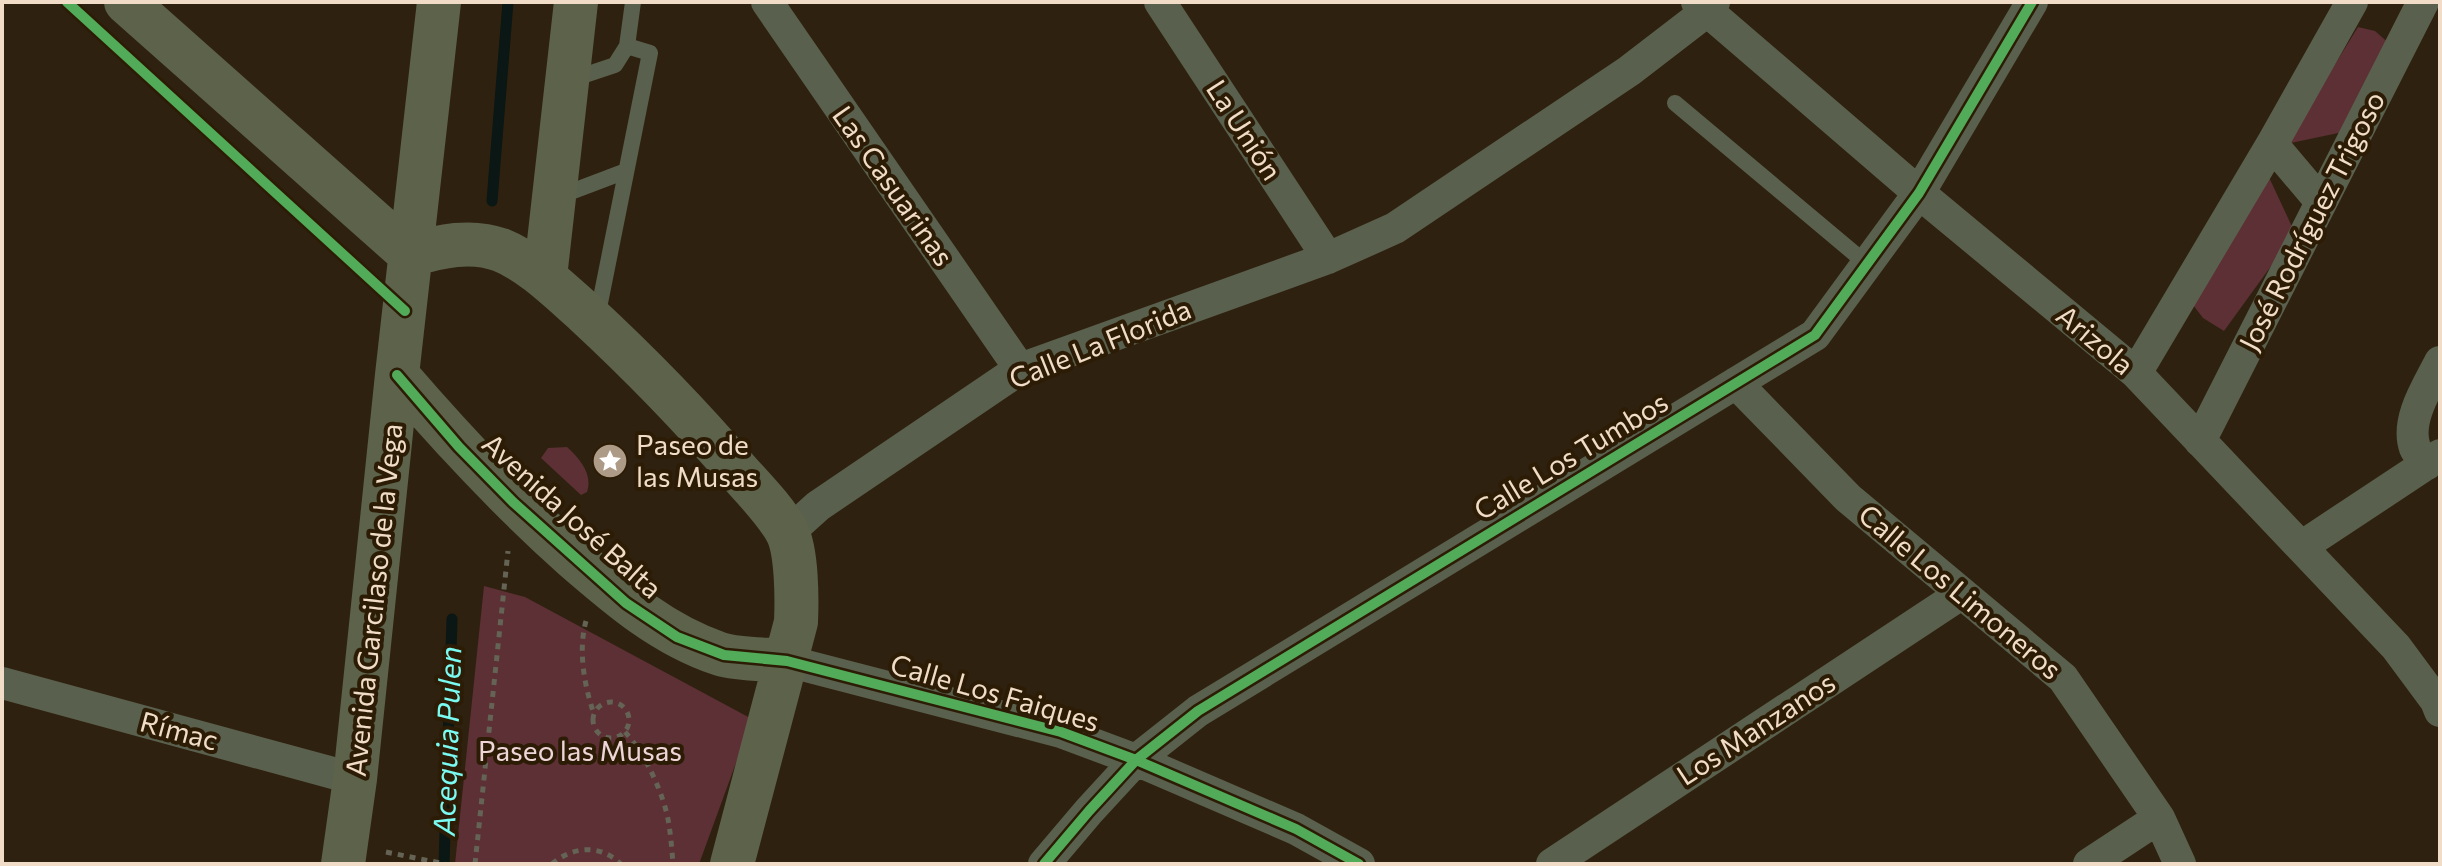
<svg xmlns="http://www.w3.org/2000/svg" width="2442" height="866" font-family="Commissioner,sans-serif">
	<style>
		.green { fill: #5c3035 }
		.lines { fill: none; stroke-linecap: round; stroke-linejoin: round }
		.stream { stroke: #0a1714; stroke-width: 11 }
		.path { stroke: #646355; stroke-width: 5; stroke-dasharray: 6 6; stroke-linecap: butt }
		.lane { stroke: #5a604e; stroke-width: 16 }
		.street { stroke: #5a604e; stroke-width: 32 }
		.secondary { stroke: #5d624b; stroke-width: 44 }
		.cycleway-casing { stroke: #2d1c05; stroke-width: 15 }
		.cycleway { stroke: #51ab58; stroke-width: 10 }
		.labels { text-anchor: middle; stroke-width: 8; stroke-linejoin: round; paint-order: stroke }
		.street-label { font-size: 28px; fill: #f1ddc7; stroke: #2d1c05 }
		.poi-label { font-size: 28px; fill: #f1ddc7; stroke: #2d1c05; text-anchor: start }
		.park-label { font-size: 28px; fill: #eed5d8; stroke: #2d1c05 }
		.water-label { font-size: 30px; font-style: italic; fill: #7afbf2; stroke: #2d1c05 }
	</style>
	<rect width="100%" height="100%" fill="#2f210f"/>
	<!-- green -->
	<path class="green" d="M2358,27L2375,31L2391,45L2343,132L2286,144Z
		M2267,173L2295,233L2224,331L2203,318L2190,301Z
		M567,447C580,459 593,474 587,492L581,495L541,458L548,448Z
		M484,586L525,597L752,719L699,864H455Z"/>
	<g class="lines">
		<!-- stream -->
		<path class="stream" d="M492,201L508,2
			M444,864L452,619"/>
		<!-- path -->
		<path class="path" d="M586,621C578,650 584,685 594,714
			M593 720a18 18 0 1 1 36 0a18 18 0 1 1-36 0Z
			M625,732C645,753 665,796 669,825C671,838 672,851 673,864
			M386,852L445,864
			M475,864L508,551
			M552,864C573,846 600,844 621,864"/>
		<!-- lane -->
		<path class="lane" d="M570,80L615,65L627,46L633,2
			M1675,103L1867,264
			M560,196L626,171
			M597,318L650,53L627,46"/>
		<!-- street -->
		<path class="street" d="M767,2L1020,369
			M1160,2L1328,258
			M1697,2L1919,193L2136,373L2396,647L2436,701L2440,711
			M2272,144L2321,202
			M2136,373L2272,144L2352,2
			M1736,383L1848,498L2063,678L2159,818L2180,864
			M2200,441L2423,2
			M2427,464C2423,459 2417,453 2415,448C2405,420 2428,386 2440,362
			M788,533L818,506L1020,369L1328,258L1395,228L1629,71L1707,11L1714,2
			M2301,547L2440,455
			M787,661L1061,732L1136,760L1296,829L1359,864
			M2,683L355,779
			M1044,864L1089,811L1136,760L1198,711L1815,335L1919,193L2032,2
			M1552,864L1961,594
			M2089,864L2159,818"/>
		<!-- secondary -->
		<path class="secondary" d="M126,2L411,255
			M411,255C440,246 471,239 501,250C531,262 560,291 584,312C638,362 689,414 737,470C753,488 776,511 787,532C797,552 797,599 796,622L732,864
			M545,277L576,2
			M397,375C453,440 510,501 574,558C619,597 663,635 720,654C740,660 766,659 787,661
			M343,864L355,779L397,375L439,2"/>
		<defs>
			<path id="cycleway" d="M67,2L405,311
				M397,375L459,447L513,502L626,603L677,637L724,655L787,661L1061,732L1136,760L1296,829L1359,864
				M1044,864L1089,811L1136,760L1198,711L1815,335L1919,193L2032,2"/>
		</defs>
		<!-- cycleway casing -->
		<use href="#cycleway" class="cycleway-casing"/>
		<!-- cycleway -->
		<use href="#cycleway" class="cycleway"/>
	</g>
	<!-- icons -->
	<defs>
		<symbol id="sight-disc" viewBox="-11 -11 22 22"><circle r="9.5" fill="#ad9b87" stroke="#2d1c05"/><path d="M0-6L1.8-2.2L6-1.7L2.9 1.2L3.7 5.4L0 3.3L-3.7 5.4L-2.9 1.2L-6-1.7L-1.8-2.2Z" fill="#fff"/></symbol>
	</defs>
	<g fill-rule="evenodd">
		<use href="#sight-disc" x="590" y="441" width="40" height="40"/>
	</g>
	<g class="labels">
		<!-- street labels -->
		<g class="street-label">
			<text transform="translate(1244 130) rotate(57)" y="10">La Unión</text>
			<text transform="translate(893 186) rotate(55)" y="10">Las Casuarinas</text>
			<text transform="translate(2312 221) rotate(-63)" y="10">José Rodríguez Trigoso</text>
			<text transform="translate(2095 340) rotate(40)" y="10">Arizola</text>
			<text transform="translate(1100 344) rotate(-22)" y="10">Calle La Florida</text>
			<text transform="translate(1571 456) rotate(-31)" y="10">Calle Los Tumbos</text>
			<text transform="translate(572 516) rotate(42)" y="10">Avenida José Balta</text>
			<text transform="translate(1960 592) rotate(40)" y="10">Calle Los Limoneros</text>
			<text transform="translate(374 600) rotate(-84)" y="10">Avenida Garcilaso de la Vega</text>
			<text transform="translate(995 693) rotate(16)" y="10">Calle Los Faiques</text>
			<text transform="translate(1756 729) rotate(-33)" y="10">Los Manzanos</text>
			<text transform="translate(179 731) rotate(15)" y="10">Rímac</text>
		</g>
		<!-- poi labels -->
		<g class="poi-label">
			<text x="636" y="455">Paseo de<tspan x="636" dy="32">las Musas</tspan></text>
		</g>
		<!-- park labels -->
		<g class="park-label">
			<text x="580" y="761">Paseo las Musas</text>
		</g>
		<!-- water labels -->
		<g class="water-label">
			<text transform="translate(448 741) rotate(-88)" y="10">Acequia Pulen</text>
		</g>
	</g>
	<!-- border -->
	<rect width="2442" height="866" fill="none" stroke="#f1ddc7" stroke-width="8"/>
</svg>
